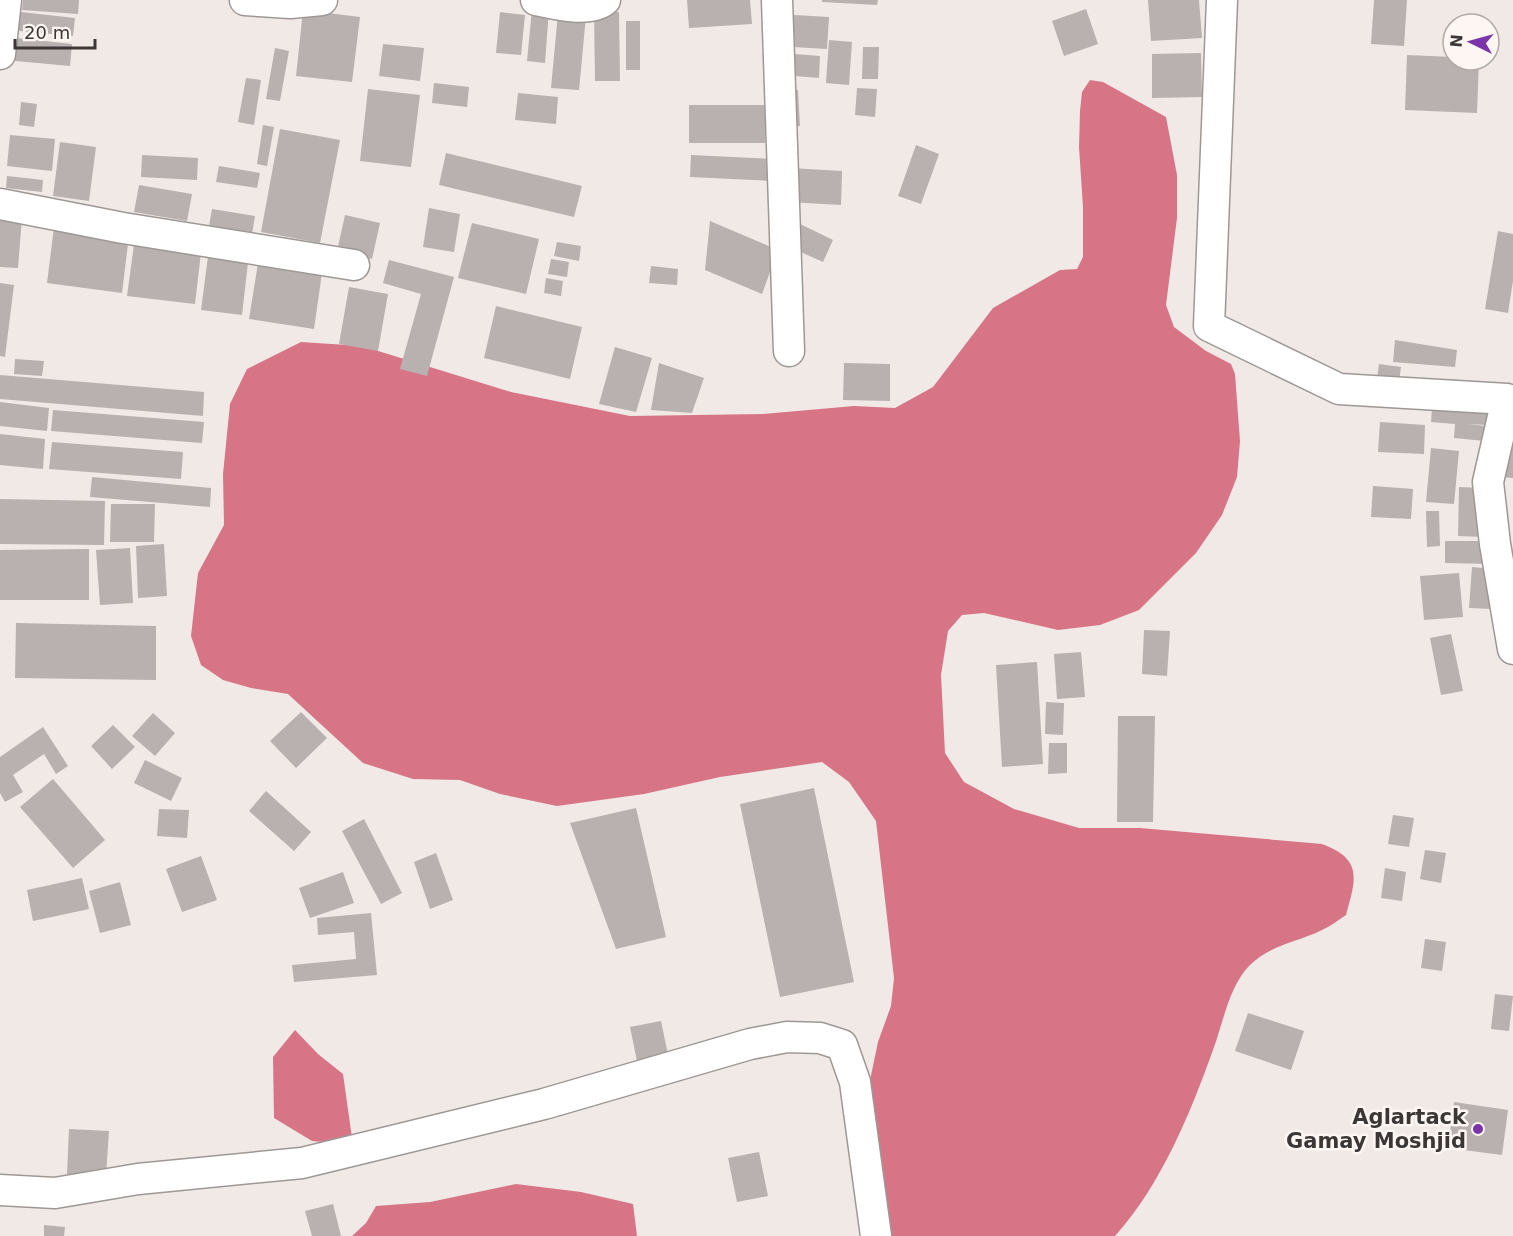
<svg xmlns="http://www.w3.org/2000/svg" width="1513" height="1236" font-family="'DejaVu Sans',sans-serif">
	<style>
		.water { fill: #d77587 }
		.building { fill: #b8b1b0 }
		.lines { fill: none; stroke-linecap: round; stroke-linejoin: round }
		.minor-casing { stroke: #9e9895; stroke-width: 33 }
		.minor { stroke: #fff; stroke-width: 30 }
		.poi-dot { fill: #7a34a8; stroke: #fdf6f3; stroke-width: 2 }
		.labels { text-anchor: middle; stroke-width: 5; stroke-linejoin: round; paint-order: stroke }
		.poi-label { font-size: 21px; font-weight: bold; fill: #3a3736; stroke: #fdf6f3; text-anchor: end }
	</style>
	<rect width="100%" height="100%" fill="#f0e9e6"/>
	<!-- water -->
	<path class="water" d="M1090,80L1103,82L1166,117L1177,175V218L1166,305L1174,327L1206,351L1231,364L1235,374L1240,441L1237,477L1222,515L1196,553L1139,610L1100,625L1058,630L984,613L962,615L948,631L941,675L945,753L964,782L1014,809L1079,828H1140L1322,844C1363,859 1356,879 1346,915C1338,920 1331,926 1322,930C1296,943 1271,944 1249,966C1229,987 1223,1023 1213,1050C1190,1114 1161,1185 1115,1236H888L868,1090L878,1042L891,1006L894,978L876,821L849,782L822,762L720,777L644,794L557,806L500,794L460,780L413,779L363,763L288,694L251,688L223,680L201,665L191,636L198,573L224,525L223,474L230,404L247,369L301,342L362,346L511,392L630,416L763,414L854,406L895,408L933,387L993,308L1060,270L1077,269L1083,257V207L1079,147L1080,111L1082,92Z
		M295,1030L318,1054L343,1074L353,1145L312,1141L274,1118L273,1057Z
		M516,1184L581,1192L633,1204L637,1236H352L366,1223L376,1206L430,1202Z"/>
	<!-- building -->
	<path class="building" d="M23,0H79L78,14L22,10Z
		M687,0H750L752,24L689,28Z
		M822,0H878L877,5L822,2Z
		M1148,0H1199L1202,38L1151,41Z
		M1374,0H1407L1404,46L1371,44Z
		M532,9L549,10L545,63L527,61Z
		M1086,9L1098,44L1064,56L1052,21Z
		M303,10L360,17L352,82L296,76Z
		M12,11L75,18L73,36L10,30Z
		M500,12L525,15L521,55L496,53Z
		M594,12H619L620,81H595Z
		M558,13L586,16L579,90L551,88Z
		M794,15L829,17L827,49L793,47Z
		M626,21H640V70H626Z
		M7,37L72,44L70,66L5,60Z
		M829,40L852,42L849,85L826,83Z
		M383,44L424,48L420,81L379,76Z
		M863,47H879L878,79H862Z
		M275,48L289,51L280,101L266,99Z
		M783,53L820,56L819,78L782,75Z
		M1201,53L1202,97L1152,98V54Z
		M1407,55L1453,57V60H1479L1477,113L1405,110Z
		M246,78L261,80L254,125L238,122Z
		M434,83L469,87L467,107L432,103Z
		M857,88L877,89L875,117L855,115Z
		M368,89L420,95L411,167L360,161Z
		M785,90H798L800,126L787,127Z
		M518,93L558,97L556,124L515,120Z
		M21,102L37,104L34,127L19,125Z
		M689,105H765V143H689Z
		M263,125L274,127L267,166L257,164Z
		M280,129L340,140L320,243L261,232Z
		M10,135L55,139L52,171L7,166Z
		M60,142L96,147L89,201L53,196Z
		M916,145L939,154L921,204L898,196Z
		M446,153L582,186L574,217L439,185Z
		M142,155L198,158L197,180L141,177Z
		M691,155L773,159L772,181L690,177Z
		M219,166L260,173L257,188L216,182Z
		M790,168L842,171L841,205L788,202Z
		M7,176L43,180L42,192L6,188Z
		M139,185L192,194L187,221L134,212Z
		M429,208L460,214L454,252L423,247Z
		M212,209L255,216L252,234L209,226Z
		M345,215L380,223L372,259L337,251Z
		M0,217L22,218L18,268L0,267Z
		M710,221L778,250L762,294L705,270Z
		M796,222L833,240L823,262L785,245Z
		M472,223L539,239L526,294L458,278Z
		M54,227L129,236L122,293L47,283Z
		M1498,231L1513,234V281L1508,313L1485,309Z
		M135,237L202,244L195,304L127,296Z
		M557,242L581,246L579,261L554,256Z
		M209,249L249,254L242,315L201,310Z
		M259,257L323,266L314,329L249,319Z
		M551,259L569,262L567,277L548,274Z
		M389,260L454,277L427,376L400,369L421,294L383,283Z
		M651,266L678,269L677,285L649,283Z
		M546,278L563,281L561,296L544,293Z
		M0,283L14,285L5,357L0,356Z
		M349,287L388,294L378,351L339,344Z
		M496,306L582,327L570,379L484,358Z
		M1395,340L1457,350L1455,367L1393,362Z
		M615,347L652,358L636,412L599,404Z
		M15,359L44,361L42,376L14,374Z
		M659,363L704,378L692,413L651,410Z
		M844,363L890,364V401L843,400Z
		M1379,364L1401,367L1397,397L1375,394Z
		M0,375L204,392L203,416L0,399Z
		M1434,379L1463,380L1462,399L1488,400L1487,425L1467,424L1486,426L1485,441L1454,438L1455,424L1431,422Z
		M0,402L49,408L47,431L0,426Z
		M53,410L204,422L202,443L51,431Z
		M1380,422L1425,425L1424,454L1378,452Z
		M0,434L45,439L43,469L0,465Z
		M52,442L183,452L181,479L49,469Z
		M1500,447L1513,448V478L1499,477Z
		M1431,448L1459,451L1454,504L1426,502Z
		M92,477L211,488L210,507L90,497Z
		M1373,486L1413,489L1411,519L1371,517Z
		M1459,487L1485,488L1483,537L1458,536Z
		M0,499L105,501L104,545L0,544Z
		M111,504H155L154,542H110Z
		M1426,511H1439L1440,546L1427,547Z
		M1445,541H1490V564L1445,563Z
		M164,544L167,596L138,598L136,546Z
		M130,548L133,603L100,605L96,550Z
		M89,549V600H0V550Z
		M1472,567L1494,569L1491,609L1469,608Z
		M1459,573L1463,617L1424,620L1420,576Z
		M16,623L156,626V680L15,678Z
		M1144,630L1170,631L1167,676L1142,674Z
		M1451,634L1463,691L1441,695L1430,638Z
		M1081,652L1085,697L1057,699L1054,654Z
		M1037,662L1043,764L1002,767L996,665Z
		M1046,702L1064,703L1063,735L1045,734Z
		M301,712L327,738L296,768L270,741Z
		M153,713L175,733L155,756L132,736Z
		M1118,716H1155L1153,822H1117Z
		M113,725L135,747L112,769L91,746Z
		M43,727L68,766L56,774L44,754L13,775L23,792L5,802L0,793V757Z
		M1049,743H1067V773L1048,774Z
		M145,760L182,778L171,801L134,783Z
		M53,779L105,840L73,868L20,807Z
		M814,788L854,982L780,997L740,804Z
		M266,791L311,832L294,851L249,811Z
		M636,808L666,937L616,949L570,823Z
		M159,809L189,810L187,838L157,836Z
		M1393,815L1414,818L1409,847L1388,844Z
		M364,819L402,893L381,904L342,831Z
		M1425,850L1446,853L1441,883L1420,879Z
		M436,853L453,900L430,909L414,862Z
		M201,856L217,900L182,912L166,869Z
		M1385,868L1406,872L1402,901L1381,898Z
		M343,872L354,903L310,918L299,888Z
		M82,878L89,909L33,921L27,890Z
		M120,882L131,925L100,933L89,891Z
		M371,913L377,975L294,982L292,965L356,959L354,932L318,935L317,918Z
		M1425,939L1446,942L1442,971L1421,968Z
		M1495,994L1513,996L1509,1031L1491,1029Z
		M1248,1013L1304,1031L1291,1070L1235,1051Z
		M661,1021L670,1064L639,1071L630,1027Z
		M1454,1102L1508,1110L1502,1155L1448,1148Z
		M69,1129L109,1131L106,1175L67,1174Z
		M759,1152L768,1196L737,1202L728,1158Z
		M333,1204L341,1236H312L305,1211Z
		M44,1225L65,1227L64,1236H44Z"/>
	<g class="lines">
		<defs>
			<path id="minor" d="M245,0L290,3L322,0
				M536,0C554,4 590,13 605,0
				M777,0L789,351
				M1222,0L1209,326L1339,389L1507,399L1488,482L1495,544L1513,649
				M0,54L6,0
				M0,204L123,228L354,265
				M0,1190L55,1193L138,1179L302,1163L544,1104L750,1044L787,1037L820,1038L842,1045L855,1082L876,1236"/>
		</defs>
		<!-- minor casing -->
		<use href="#minor" class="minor-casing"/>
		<!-- minor -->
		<use href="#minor" class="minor"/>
	</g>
	<!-- markers -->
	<circle class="poi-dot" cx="1478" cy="1129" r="6"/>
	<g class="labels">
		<!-- poi labels -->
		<g class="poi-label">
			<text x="1466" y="1124">Aglartack<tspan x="1466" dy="24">Gamay Moshjid</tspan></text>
		</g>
	</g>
	<!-- north arrow -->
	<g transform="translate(1471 42) rotate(275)"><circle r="28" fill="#fdf6f3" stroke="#afaaa7" stroke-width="1.5"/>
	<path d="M0-4.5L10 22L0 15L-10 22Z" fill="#7a34a8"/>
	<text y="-9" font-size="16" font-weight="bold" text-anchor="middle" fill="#3a3736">N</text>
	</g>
	<!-- scale -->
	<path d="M15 39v9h80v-9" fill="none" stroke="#3a3736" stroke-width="3"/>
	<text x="24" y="39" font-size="18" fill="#3a3736" stroke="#fdf6f3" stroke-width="4.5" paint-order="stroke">20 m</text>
</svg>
